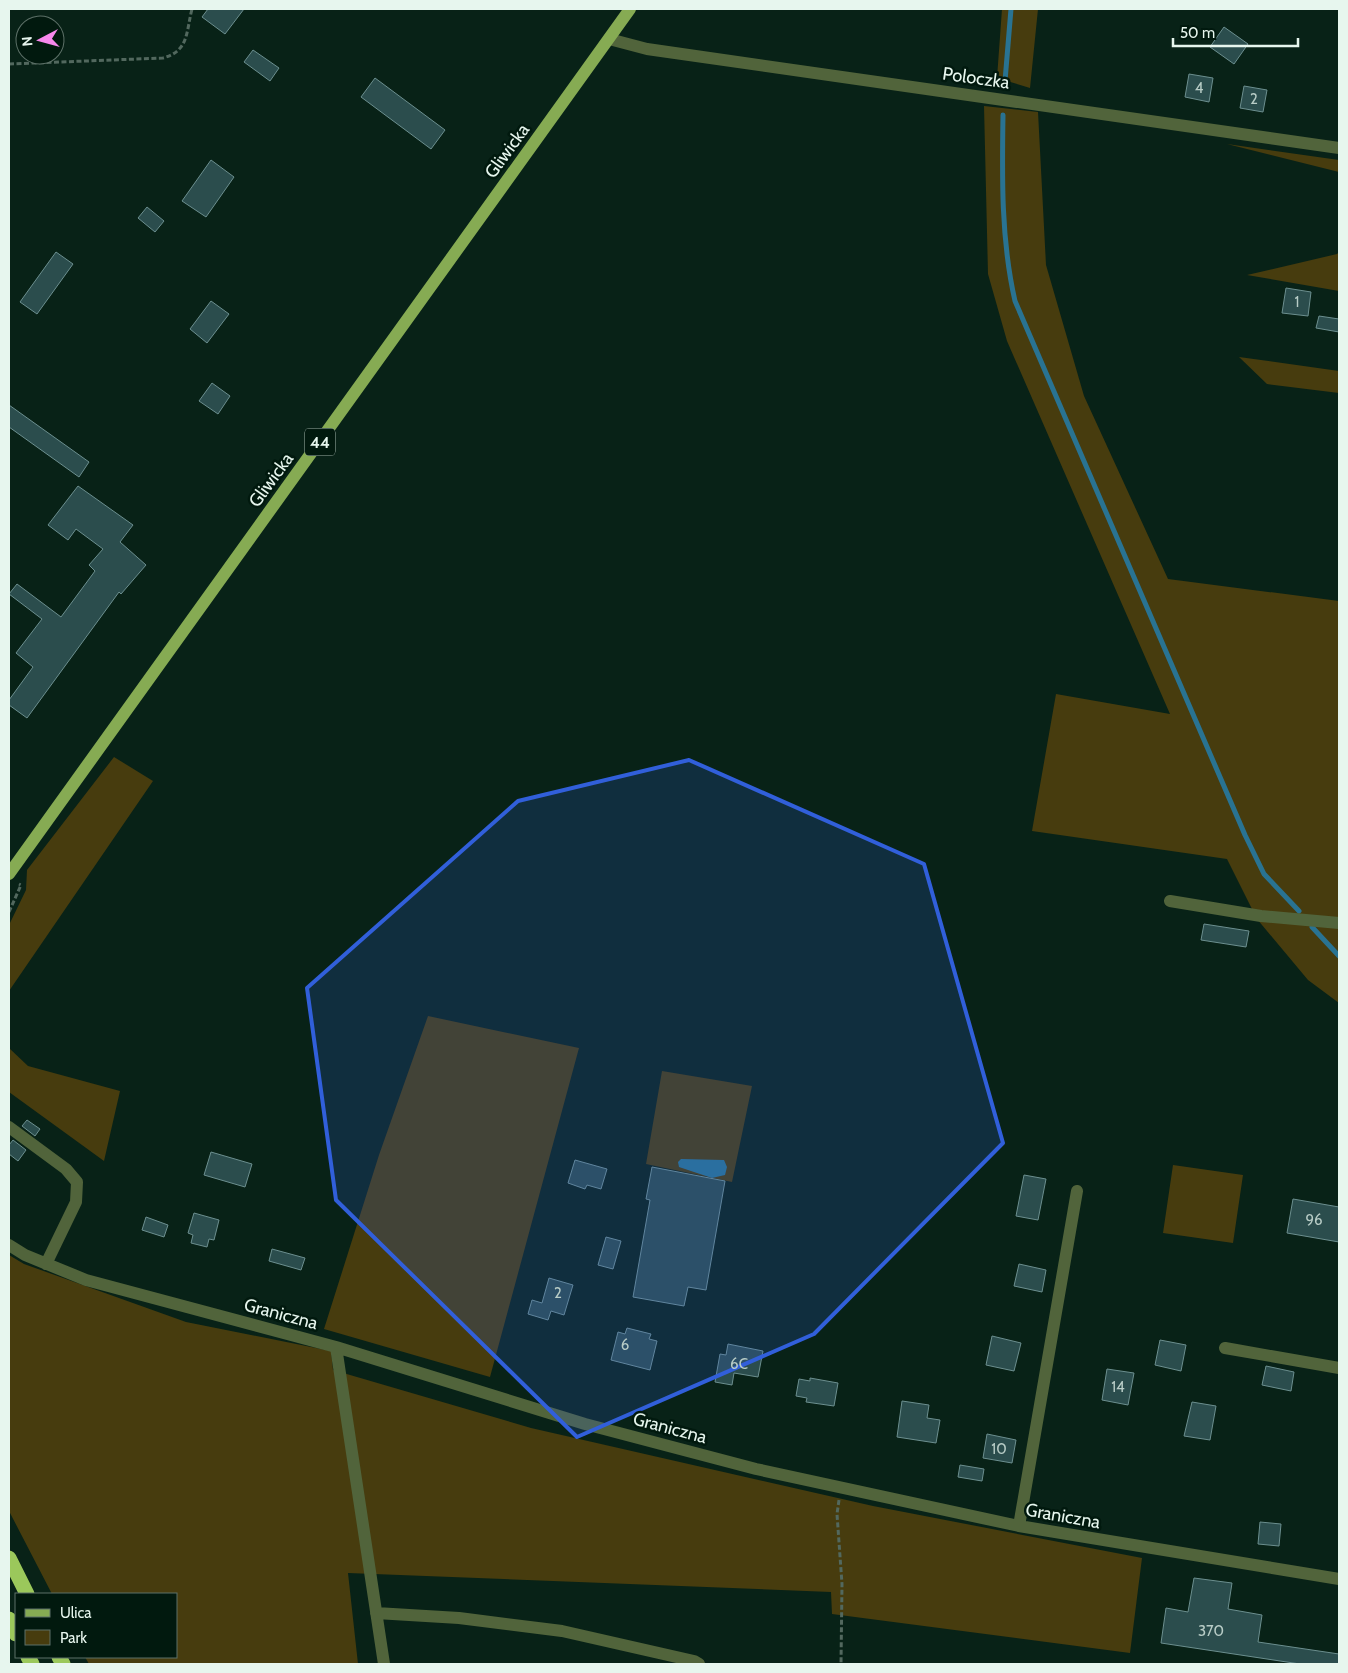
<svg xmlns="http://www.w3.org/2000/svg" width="1348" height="1673" font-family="Cabin,sans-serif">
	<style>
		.green { fill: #473c0e }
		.water { fill: #297392 }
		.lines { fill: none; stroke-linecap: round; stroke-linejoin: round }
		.stream { stroke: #297392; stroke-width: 5 }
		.building { fill: #2b4d4d; stroke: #6c8f8f }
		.path { stroke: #52685e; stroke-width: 3; stroke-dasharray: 5 2.5; stroke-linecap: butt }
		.minor { stroke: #51643b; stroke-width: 12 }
		.major { stroke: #86ab53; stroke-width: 12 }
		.highway { stroke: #9bc85b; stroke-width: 15 }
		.marked { fill: #315fda; fill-opacity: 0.2; stroke: #315fda; stroke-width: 4; stroke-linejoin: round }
		.labels { text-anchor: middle; stroke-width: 5; stroke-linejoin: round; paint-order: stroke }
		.number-label { font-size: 15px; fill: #b8ccc6 }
		.shield { fill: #01190e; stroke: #a2b4ab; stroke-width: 1 }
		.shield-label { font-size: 16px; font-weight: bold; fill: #e7f6ee }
		.street-label { font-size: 18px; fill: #e7f6ee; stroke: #01190e }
	</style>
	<rect width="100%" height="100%" fill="#082217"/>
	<!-- green -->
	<path class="green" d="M1002,9H1038L1030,88L997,78Z
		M984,106L1038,112L1046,265L1084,396L1168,579L1339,601V1003L1308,980L1257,919L1227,859L1032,831L1056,694L1170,714L1007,341L988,274Z
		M1227,144L1339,160V172Z
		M1339,252V291L1247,275L1337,254Z
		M1239,357L1339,371V393L1267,384Z
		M114,757L153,781L9,991V925L26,890L27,870Z
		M428,1016L579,1048L490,1377L324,1329L379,1155Z
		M9,1048L28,1066L120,1091L104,1161L9,1092Z
		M662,1071L752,1086L732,1182L646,1164Z
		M1173,1165L1243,1175L1233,1243L1163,1233Z
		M9,1255L24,1264L186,1322L331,1351L333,1370L531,1428L873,1506L1142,1558L1130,1653L832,1614L831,1592L348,1573L358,1664H89L85,1657H176V1594H52L9,1511Z"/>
	<!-- water -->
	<path class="water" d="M681,1159L724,1160L727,1167L725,1175L712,1178L679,1167L678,1162Z"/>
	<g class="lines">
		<!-- stream -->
		<path class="stream" d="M1005,81L1011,9
			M1003,115C1002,177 1001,240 1015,301L1245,835L1264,874L1299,911
			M1312,927L1339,956"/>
	</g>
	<!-- building -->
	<path class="building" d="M208,9H244L225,34L202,17Z
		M1224,27L1248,44L1234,64L1210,47Z
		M253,50L279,68L270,81L244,62Z
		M1189,74L1213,78L1209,102L1185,97Z
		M375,78L445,130L431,149L361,97Z
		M1244,86L1267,90L1263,112L1240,108Z
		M211,160L234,177L206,217L182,201Z
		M147,207L164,221L155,232L138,218Z
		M56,252L73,264L37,314L20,302Z
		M1286,288L1311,292L1308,316L1282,313Z
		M211,301L229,314L207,343L190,329Z
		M1319,316L1339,319V332L1316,328Z
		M212,383L230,396L218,414L199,401Z
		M9,405L89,462L79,477L9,427Z
		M78,486L133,525L120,542L146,565L121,594L119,592L27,718L9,705V700L33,667L16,653L42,619L9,594L17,584L61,617L95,571L89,565L103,549L76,529L68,540L48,525Z
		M1204,924L1249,931L1246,947L1201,940Z
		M27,1120L40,1129L35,1136L22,1126Z
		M13,1140L26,1150L18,1161L9,1154V1145Z
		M211,1152L252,1164L245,1187L204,1175Z
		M575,1160L607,1169L601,1189L587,1185L585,1189L568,1183Z
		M652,1167L725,1181L706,1290L688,1287L684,1306L633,1297L650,1200L646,1199Z
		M1024,1175L1046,1179L1038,1220L1016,1216Z
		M1293,1199L1339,1207V1242L1287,1233Z
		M194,1213L219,1220L214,1240L209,1239L207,1247L191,1243L193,1235L188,1233Z
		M146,1217L168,1225L164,1237L142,1230Z
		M606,1237L621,1241L613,1269L598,1265Z
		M272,1249L305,1258L301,1270L269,1261Z
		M1019,1264L1046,1270L1042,1292L1014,1286Z
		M549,1278L573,1285L564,1315L551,1311L548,1320L528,1314L532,1300L542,1303Z
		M627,1328L651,1334L649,1339L657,1341L650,1370L611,1360L618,1332L625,1334Z
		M992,1336L1021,1343L1014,1371L986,1365Z
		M1160,1340L1186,1345L1181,1371L1155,1365Z
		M728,1344L763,1351L758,1377L734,1373L732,1385L715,1382L720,1354L726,1355Z
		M1266,1366L1294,1372L1291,1391L1262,1385Z
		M1107,1369L1134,1373L1128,1405L1102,1400Z
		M810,1378L838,1383L834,1406L806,1402L807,1398L796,1396L799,1379L810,1381Z
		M902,1401L929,1405L927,1418L940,1420L936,1443L897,1437Z
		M1192,1402L1216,1406L1210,1440L1184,1436Z
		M987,1434L1016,1440L1012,1463L983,1458Z
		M960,1465L984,1469L982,1481L958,1477Z
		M1260,1522L1281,1524L1279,1546L1258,1544Z
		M1194,1578L1232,1583L1228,1609L1262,1615L1258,1642L1339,1654V1664H1300L1161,1643L1166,1608L1188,1612Z"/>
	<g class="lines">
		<!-- path -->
		<path class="path" d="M9,64L163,58C189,51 186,32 192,9
			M9,912L21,885L19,884
			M839,1500L837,1514L842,1584L841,1664"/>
		<!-- minor -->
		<path class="minor" d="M609,39L647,49L1339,148
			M1170,901L1261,916L1339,923
			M9,1127L66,1169L77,1182L76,1202L46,1264
			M9,1245L25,1255L86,1280L336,1347L585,1424L756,1469L1019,1526L1339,1579
			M336,1347L384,1664
			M1225,1348L1339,1368
			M1019,1526L1077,1191
			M376,1613L459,1618L562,1631L694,1661L699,1664"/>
		<!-- major -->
		<path class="major" d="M9,874L630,9"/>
		<!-- highway -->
		<path class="highway" d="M9,1558L27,1594
			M9,1619L16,1634
			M28,1657L32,1664
			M59,1657L63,1664"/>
	</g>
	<!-- marked area -->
	<path class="marked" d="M689,760L924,864L1003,1143L814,1334L577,1437L336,1200L307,988L518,801Z"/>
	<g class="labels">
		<!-- number labels -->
		<g class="number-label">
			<text x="1199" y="93">4</text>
			<text x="1254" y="104">2</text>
			<text x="1297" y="307">1</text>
			<text x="1314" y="1225">96</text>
			<text x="558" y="1298">2</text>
			<text x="625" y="1350">6</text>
			<text x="739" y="1369">6C</text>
			<text x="1118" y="1392">14</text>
			<text x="999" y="1454">10</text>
			<text x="1211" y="1636">370</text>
		</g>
		<!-- shield labels -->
		<rect class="shield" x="305" y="428.5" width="30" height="27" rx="4"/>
		<g class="shield-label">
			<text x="320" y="448">44</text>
		</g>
		<!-- street labels -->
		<g class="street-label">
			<text transform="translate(976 78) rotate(8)" y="6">Poloczka</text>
			<text transform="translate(507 151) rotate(-54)" y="6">Gliwicka</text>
			<text transform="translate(271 480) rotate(-54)" y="6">Gliwicka</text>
			<text transform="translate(281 1314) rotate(15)" y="6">Graniczna</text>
			<text transform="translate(670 1428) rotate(15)" y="6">Graniczna</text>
			<text transform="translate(1063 1516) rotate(10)" y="6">Graniczna</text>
		</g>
	</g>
	<!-- border -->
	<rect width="1348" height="1673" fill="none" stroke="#e7f6ee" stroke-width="20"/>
	<!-- legend -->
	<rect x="15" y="1593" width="162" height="65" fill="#01190e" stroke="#5d7168"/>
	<rect x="25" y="1609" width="25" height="8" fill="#86ab53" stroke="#5d7168"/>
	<text x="60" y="1618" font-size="15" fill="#e7f6ee">Ulica</text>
	<rect x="25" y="1630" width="25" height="15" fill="#473c0e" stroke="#5d7168"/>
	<text x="60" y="1643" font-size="15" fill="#e7f6ee">Park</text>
	<!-- north arrow -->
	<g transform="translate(40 40) rotate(264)"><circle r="24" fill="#01190e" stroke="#5d7168"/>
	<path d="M0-4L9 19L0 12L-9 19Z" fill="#f788ec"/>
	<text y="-8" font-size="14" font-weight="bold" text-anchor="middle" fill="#e7f6ee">N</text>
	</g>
	<!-- scale -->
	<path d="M1173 38v8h125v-8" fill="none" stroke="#e7f6ee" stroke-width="2.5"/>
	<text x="1180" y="38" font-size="15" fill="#e7f6ee" stroke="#01190e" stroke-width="4" paint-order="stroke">50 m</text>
</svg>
